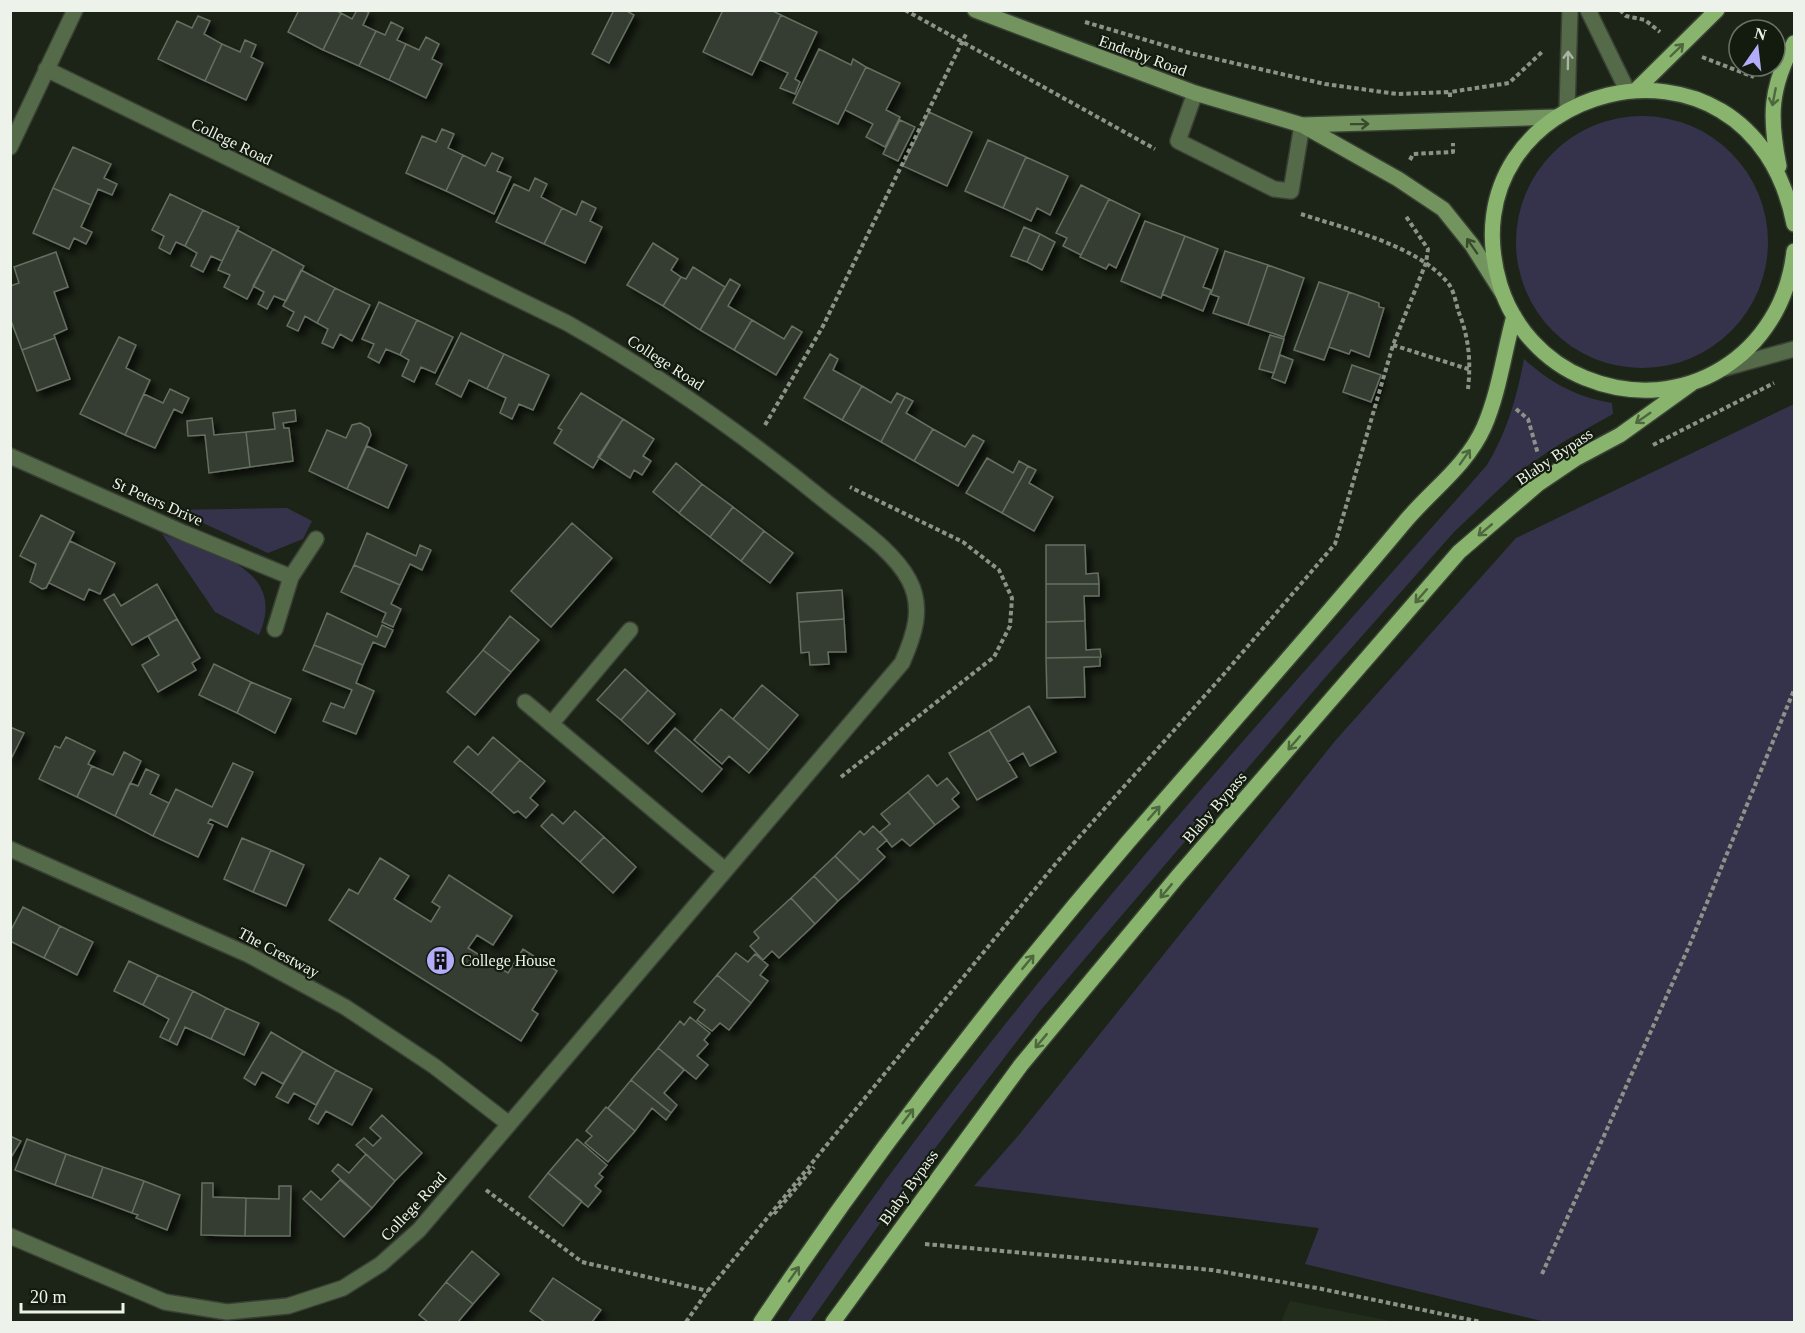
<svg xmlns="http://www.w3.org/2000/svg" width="1805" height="1333" font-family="'Times New Roman',serif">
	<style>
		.built { fill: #222e1b }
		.green { fill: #35334c }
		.building { fill: #353e30; stroke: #656f60; stroke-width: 1.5; filter: url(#shadow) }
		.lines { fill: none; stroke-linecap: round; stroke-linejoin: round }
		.service-casing { stroke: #394135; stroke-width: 18 }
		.minor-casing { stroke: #394135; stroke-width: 18 }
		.secondary-casing { stroke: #394135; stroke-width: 18 }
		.primary-casing { stroke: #394135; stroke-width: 18 }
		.path { stroke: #8b9287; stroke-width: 4; stroke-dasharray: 4.5 3; stroke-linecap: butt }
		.service { stroke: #556a49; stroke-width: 15 }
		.minor { stroke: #556a49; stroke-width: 15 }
		.secondary { stroke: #73945e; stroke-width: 15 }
		.primary { stroke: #89b46e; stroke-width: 15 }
		.oneway { stroke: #4e673e }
		.oneway2 { stroke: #a9b5a2 }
		.oneway3 { stroke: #394b2e }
		.labels { text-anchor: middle; stroke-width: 4.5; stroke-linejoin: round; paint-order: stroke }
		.street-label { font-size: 16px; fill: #edf3ea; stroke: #131a0e }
		.poi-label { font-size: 16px; fill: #edf3ea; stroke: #131a0e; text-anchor: start }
	</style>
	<defs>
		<filter id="shadow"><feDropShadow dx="5.5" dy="5.5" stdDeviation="3" flood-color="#0009"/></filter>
	</defs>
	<rect width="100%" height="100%" fill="#1c2417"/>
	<!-- built -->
	<path class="built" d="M1290,1301L1396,1322H1281Z"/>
	<!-- green -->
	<path class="green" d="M1516 242a126 126 0 1 1 252 0a126 126 0 1 1-252 0Z
		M1524,359C1551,383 1576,397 1612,403L1613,414L1563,442L1515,474L1454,532L1323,680L1040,1011L910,1181L810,1322H787C991,1014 1243,742 1487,465C1507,432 1517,397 1524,359Z
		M1794,404V1322H1546L1305,1264L1319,1228L974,1186L1018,1136L1335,741L1516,538Z
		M287,508L312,521L303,539L268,553L175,510Z
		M162,534C209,552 289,567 259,635L215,612Z"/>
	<!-- building -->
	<path class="building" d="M299,10H335L341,13L323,50L288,32Z
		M357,10L369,12L363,25L376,31L359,66L323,50L341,13L352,19Z
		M614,10H625L634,15L609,63L592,54Z
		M723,10H771L781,15L752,75L703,52Z
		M781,15L817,32L795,79L800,82L795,94L780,88L788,73L760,60Z
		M198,16L210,21L204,34L222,44L205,81L158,59L177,21L192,28Z
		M391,22L403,28L397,40L406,44L389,80L359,66L376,31L385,35Z
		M426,37L439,44L432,59L442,64L426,98L389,80L406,44L419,50Z
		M245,40L256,45L251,57L263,63L246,100L205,81L222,44L240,52Z
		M819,49L851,65L853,59L866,67L838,124L793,103Z
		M866,67L900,83L886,110L900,117L885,147L866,137L873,124L845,110Z
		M929,112L972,132L947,186L903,166Z
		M900,120L915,127L898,161L883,154Z
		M442,129L454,134L448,148L463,155L446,191L406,173L422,136L436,142Z
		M988,140L1026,157L1003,208L965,191Z
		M73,147L111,164L104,178L117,184L112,195L98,189L91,205L53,188Z
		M492,153L503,158L497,171L511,177L494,214L446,191L463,155L485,166Z
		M1026,157L1068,176L1050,215L1037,208L1031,221L1003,208Z
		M535,178L547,184L541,197L562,208L544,244L496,222L514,184L529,191Z
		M1081,185L1109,199L1081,255L1063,246L1067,238L1056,233Z
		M53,188L91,205L81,227L92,232L86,244L74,238L69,249L33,233Z
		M170,194L203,210L185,246L176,242L170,254L159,248L164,236L152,230Z
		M1109,199L1140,214L1116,268L1109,264L1106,269L1080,257Z
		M582,201L596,208L590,221L602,227L585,263L544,244L562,208L576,215Z
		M203,210L239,227L222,261L211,256L203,272L191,266L197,253L185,246Z
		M1145,221L1185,236L1161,298L1121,281Z
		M1024,227L1040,234L1027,262L1011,256Z
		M237,230L273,249L247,299L224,287L230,275L218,270Z
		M1040,234L1055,242L1042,270L1027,262Z
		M1185,236L1218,249L1203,287L1211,290L1203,311L1162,294Z
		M653,243L678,259L671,270L681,277L663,306L627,285Z
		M273,249L304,266L286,301L274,296L267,309L258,304L264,292L253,286Z
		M1225,251L1268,265L1248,325L1213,313L1219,297L1211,294Z
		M56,252L68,287L54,292L67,329L54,335L55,338L22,350L10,318V286L19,283L14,267Z
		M1268,265L1304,278L1284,337L1248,325Z
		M693,267L725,287L700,330L663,306L681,277L686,279Z
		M301,270L335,288L317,323L305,316L298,331L287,326L294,312L283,306Z
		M730,279L740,285L728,306L752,320L734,350L700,330Z
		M1319,282L1349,292L1324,360L1294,350Z
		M335,288L370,305L352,341L340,334L333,348L322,343L328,329L317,323Z
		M1349,292L1379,303V307L1384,308L1369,357L1351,350L1349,354L1329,347Z
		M379,302L417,320L400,355L386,349L379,363L368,357L374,344L362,339Z
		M417,320L453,337L435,373L421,367L414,382L402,376L409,360L400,355Z
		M752,320L784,339L792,326L802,332L776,375L734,350Z
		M461,333L504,354L487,389L469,380L461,397L436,384Z
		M1270,335L1284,339L1274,373L1259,369Z
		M119,337L136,345L126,368L150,380L125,435L80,414Z
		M55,338L70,379L37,391L22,350Z
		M504,354L549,375L533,410L519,404L512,419L500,413L506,398L487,389Z
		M830,354L838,359L833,370L862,386L842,420L804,398Z
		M1280,355L1293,360L1285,383L1272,378Z
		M1352,365L1381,375L1371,402L1343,392Z
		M862,386L891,403L897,393L905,397L881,442L842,420Z
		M170,389L189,398L182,413L174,409L155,448L125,435L144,394L163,403Z
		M581,393L623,419L593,468L554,443L562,430L558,428Z
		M905,397L913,401L906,413L933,429L914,461L881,442Z
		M295,410L296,421L283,423L284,428H289L293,461L250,467L246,432L275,429L273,413Z
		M212,418L214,435L246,432L250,467L209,473L205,435L188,436L187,421Z
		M623,419L654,439L643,456L651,461L642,475L634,470L630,478L598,457Z
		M360,423L369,428L371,435L347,489L309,471L327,430L346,438L352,425Z
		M933,429L965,447L973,435L984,441L958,486L914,461Z
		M367,446L407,465L388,508L347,489Z
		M987,458L1013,473L1019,461L1028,466L1002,513L966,493Z
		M676,463L702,484L679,513L653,492Z
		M1028,466L1036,470L1029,483L1053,497L1034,531L1002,513Z
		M702,484L733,507L710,537L679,513Z
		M733,507L764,531L741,561L710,537Z
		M41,515L74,532L46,588L42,589L30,582L36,564L20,556Z
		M572,523L612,558L551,627L511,591Z
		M764,531L793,553L770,583L741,561Z
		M367,533L416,556L420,545L431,550L422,570L410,564L400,585L354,565Z
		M70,541L115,563L100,594L89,589L84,600L49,583Z
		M1046,545H1085L1086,574L1098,573L1099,584H1046Z
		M354,565L400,585L391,604L401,609L393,627L382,622L386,613L341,592Z
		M157,584L177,619L132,645L104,600L114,594L121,606Z
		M1046,584H1099V596H1084L1085,621L1046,622Z
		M842,590L844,619L799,622L797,593Z
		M327,613L377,637L382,625L393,630L385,647L373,642L363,665L314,645Z
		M510,616L539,640L511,672L483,650Z
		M177,619L200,658L192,663L196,670L158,692L142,665L159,655L148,636Z
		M844,619L846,652H828L829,664L810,665L809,652L801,653L799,622Z
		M1085,621L1086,650L1100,649L1101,657L1046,658V622Z
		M314,645L363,665L356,683L374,691L356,734L323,721L331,703L344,708L352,690L303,670Z
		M483,650L511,672L475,715L447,692Z
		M1100,657V666L1084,667L1085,697L1047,698L1046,658Z
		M214,664L251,682L237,713L199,695Z
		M625,669L648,690L621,720L597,700Z
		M251,682L291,699L275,733L237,713Z
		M762,685L798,715L769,750L733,719Z
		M648,690L675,714L648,744L621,720Z
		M1029,706L1056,752L1030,766L1023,753L1008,762L989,730Z
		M721,709L769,750L749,773L729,756L722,764L694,740Z
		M10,727L24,733L10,761Z
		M675,728L722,769L702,792L655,751Z
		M989,730L1017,777L977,800L949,753Z
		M66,737L95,751L88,764L92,766L77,797L39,779L55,746L60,748Z
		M493,737L520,760L491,793L454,762L468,746L478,755Z
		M124,752L141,761L115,816L77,797L92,766L113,775Z
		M520,760L545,781L530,798L538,805L526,818L518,811L514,813L491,793Z
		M233,763L253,772L227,827L210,819L208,823L213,825L198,857L153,836L176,789L212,807Z
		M146,769L159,775L150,794L169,803L153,836L115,816L130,783L138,786Z
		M928,775L937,786L947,778L959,793L952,799L959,807L935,825L908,792Z
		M908,792L935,825L910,846L902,839L892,847L880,832L890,824L881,814Z
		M575,811L604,837L580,862L541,826L552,814L563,824Z
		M873,826L887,840L877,849L885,857L860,881L835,856L860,831L864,835Z
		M604,837L636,867L613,893L580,862Z
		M242,838L271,850L253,892L224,879Z
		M271,850L304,865L286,906L253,892Z
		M835,856L860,881L838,901L814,876Z
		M380,858L409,876L394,899L431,922L440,907L432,902L449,875L512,916L493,945L477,935L468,948L508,973L523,949L557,971L532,1010L538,1014L521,1041L329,920L349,889L358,894Z
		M814,876L838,901L815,924L791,898Z
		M791,898L815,924L779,958L772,951L763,960L750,946L759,938L754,932Z
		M23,907L60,926L44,958L10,941V932Z
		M60,926L93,942L77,975L44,958Z
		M736,953L748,962L755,954L768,965L760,975L768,981L751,1003L717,975Z
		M129,961L158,975L143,1005L114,991Z
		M158,975L193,991L169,1041L160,1037L169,1019L143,1005Z
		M717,975L751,1003L729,1030L720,1023L712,1031L697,1020L705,1010L694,1002Z
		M193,991L226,1008L211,1039L185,1027L177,1045L169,1041Z
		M226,1008L259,1023L244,1055L211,1039Z
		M690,1017L710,1033L704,1040L708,1044L697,1056L708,1065L696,1079L658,1048L680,1021L684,1025Z
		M271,1032L303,1051L283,1084L262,1072L255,1085L244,1078Z
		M658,1048L684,1070L664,1093L677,1105L671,1113L631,1080Z
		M303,1051L336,1070L316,1105L294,1093L288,1103L276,1097Z
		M336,1070L372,1089L352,1125L326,1111L318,1124L309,1119Z
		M631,1080L671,1113L666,1120L652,1108L635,1131L608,1108Z
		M606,1107L635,1131L608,1162L585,1143L592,1136L586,1131Z
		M382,1115L422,1153L395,1181L356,1145L364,1138L373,1146L381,1138L370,1128Z
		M10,1136L21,1141L10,1159Z
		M27,1139L66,1154L55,1185L15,1170Z
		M577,1139L607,1165L599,1174L603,1177L595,1186L601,1191L588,1207L548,1173Z
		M66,1154L103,1167L92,1198L55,1185Z
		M366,1154L395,1181L372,1208L332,1171L338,1164L349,1173Z
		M103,1167L144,1181L132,1213L92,1198Z
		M548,1173L582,1201L563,1226L529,1197Z
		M340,1180L372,1208L344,1237L303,1199L311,1191L321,1200Z
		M144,1181L180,1195L167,1230L136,1218L138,1215L132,1213Z
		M202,1183H213V1197L246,1198L245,1236L201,1235Z
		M279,1186H291L290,1236H245L246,1198L279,1199Z
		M472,1251L499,1274L473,1304L446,1282Z
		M553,1278L601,1310L592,1322H545L530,1311Z
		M446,1282L473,1304L458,1322H428L419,1315Z"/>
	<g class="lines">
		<defs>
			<path id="service" d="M1195,93L1178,141L1274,189L1291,191L1302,125
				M551,724L630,630"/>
			<path id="minor" d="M1588,10L1627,90
				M1567,110L1570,10
				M10,147L75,10
				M1725,368L1794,349
				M10,456L184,533L291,577L316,539
				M275,629L291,577
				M525,702L725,870
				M10,849L249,955L345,1007L434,1066L509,1124
				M10,1236L165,1302L227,1312L288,1306L343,1288L381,1264L419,1230L902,663C914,636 924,608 909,580C893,550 856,526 830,505C747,437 661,376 567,323L46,69"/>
			<path id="secondary" d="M975,10L1195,93L1302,125L1398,179L1443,209L1472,245L1503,294
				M1302,125L1557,117"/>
			<path id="primary" d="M1637,89L1717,10
				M1779,166C1769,117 1770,88 1794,43
				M1794,224C1750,0 1440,84 1500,285C1513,327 1545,362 1585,378C1683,418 1783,355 1794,251
				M761,1322C873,1155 997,995 1128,842C1220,736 1313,632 1403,524C1430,491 1466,467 1484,427C1499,393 1504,352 1514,316
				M833,1322L1021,1065L1178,876L1459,552L1538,484L1575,459L1620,435L1691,384"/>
		</defs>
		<!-- service casing -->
		<use href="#service" class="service-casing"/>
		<!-- minor casing -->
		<use href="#minor" class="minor-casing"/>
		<!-- secondary casing -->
		<use href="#secondary" class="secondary-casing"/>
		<!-- primary casing -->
		<use href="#primary" class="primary-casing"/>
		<!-- path -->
		<path class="path" d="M905,10L1155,149
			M1620,10L1626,16L1645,20L1660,32
			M1085,22L1190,53L1325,84L1397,94L1450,92
			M1702,57L1754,77
			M1450,97V92L1509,83L1542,52
			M1410,160L1413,154L1453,152V143
			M1301,214C1346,229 1417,245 1448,283C1454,290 1456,304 1459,313C1469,338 1471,362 1468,389
			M1393,345L1471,370
			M1516,409L1528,419L1538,454
			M765,425L822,328L966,34
			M1653,445L1774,383
			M841,777L994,657L1010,626L1012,598L999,570L963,542L850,487
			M486,1190L582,1262L708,1291
			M774,1214L814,1167
			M925,1244L1212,1270L1317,1288L1481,1322
			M1542,1274L1690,944L1794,690
			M686,1322L707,1292L1057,862L1224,674L1335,544L1393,345L1426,263L1428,249L1405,215"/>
		<!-- service -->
		<use href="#service" class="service"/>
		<!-- minor -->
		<use href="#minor" class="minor"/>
		<!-- secondary -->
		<use href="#secondary" class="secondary"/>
		<!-- primary -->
		<use href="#primary" class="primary"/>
	</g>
	<!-- one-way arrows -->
	<defs><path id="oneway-shaft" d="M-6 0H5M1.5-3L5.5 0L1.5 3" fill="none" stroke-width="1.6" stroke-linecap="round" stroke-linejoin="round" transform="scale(1.5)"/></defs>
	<g class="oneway">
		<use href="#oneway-shaft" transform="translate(1677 50) rotate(-44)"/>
		<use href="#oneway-shaft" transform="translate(1774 97) rotate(101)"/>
		<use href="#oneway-shaft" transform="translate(1643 418) rotate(145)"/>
		<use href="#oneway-shaft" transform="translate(1465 457) rotate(-55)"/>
		<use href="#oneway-shaft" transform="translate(1485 530) rotate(140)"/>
		<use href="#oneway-shaft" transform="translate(1421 596) rotate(131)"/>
		<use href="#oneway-shaft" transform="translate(1294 743) rotate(131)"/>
		<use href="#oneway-shaft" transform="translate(1154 813) rotate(-49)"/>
		<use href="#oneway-shaft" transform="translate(1166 891) rotate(130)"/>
		<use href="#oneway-shaft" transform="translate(1028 962) rotate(-50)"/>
		<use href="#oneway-shaft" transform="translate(1041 1041) rotate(130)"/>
		<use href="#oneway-shaft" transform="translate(908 1116) rotate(-53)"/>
		<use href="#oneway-shaft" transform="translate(794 1274) rotate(-55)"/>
	</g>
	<use class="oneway2" href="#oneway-shaft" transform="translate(1568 60) rotate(-89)"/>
	<g class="oneway3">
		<use href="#oneway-shaft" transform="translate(1360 124) rotate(-1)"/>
		<use href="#oneway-shaft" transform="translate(1472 246) rotate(-125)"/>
	</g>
	<!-- icons -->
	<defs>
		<symbol id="building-disc" viewBox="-11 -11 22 22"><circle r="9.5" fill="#b3adf9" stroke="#131a0e"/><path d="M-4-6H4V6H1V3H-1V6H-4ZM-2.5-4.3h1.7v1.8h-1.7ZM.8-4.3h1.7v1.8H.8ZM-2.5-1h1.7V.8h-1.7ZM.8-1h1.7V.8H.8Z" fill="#111"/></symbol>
	</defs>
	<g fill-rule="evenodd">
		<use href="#building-disc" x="424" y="944" width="33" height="33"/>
	</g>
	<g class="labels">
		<!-- street labels -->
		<g class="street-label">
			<text transform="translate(1143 55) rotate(20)" y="6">Enderby Road</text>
			<text transform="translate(232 141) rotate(26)" y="6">College Road</text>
			<text transform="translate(666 362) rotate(33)" y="6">College Road</text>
			<text transform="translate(1554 456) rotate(-34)" y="6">Blaby Bypass</text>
			<text transform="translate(158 501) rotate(24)" y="6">St Peters Drive</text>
			<text transform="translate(1214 807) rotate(-49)" y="6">Blaby Bypass</text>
			<text transform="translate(279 952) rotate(28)" y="6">The Crestway</text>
			<text transform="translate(908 1187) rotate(-54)" y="6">Blaby Bypass</text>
			<text transform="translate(413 1206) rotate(-47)" y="6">College Road</text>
		</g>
		<!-- poi labels -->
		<g class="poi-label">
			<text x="461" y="966">College House</text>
		</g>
	</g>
	<!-- border -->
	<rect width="1805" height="1333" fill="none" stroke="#edf3ea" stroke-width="24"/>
	<!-- north arrow -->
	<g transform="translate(1757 48) rotate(14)"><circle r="28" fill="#131a0e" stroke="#6a7166" stroke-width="1.5"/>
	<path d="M0-4.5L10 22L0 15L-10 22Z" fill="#b3adf9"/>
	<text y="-9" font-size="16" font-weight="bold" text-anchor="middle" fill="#edf3ea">N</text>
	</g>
	<!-- scale -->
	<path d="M21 1303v9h102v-9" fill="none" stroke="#edf3ea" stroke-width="3"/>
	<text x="30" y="1303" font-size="18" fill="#edf3ea" stroke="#131a0e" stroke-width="4.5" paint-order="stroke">20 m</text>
</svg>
